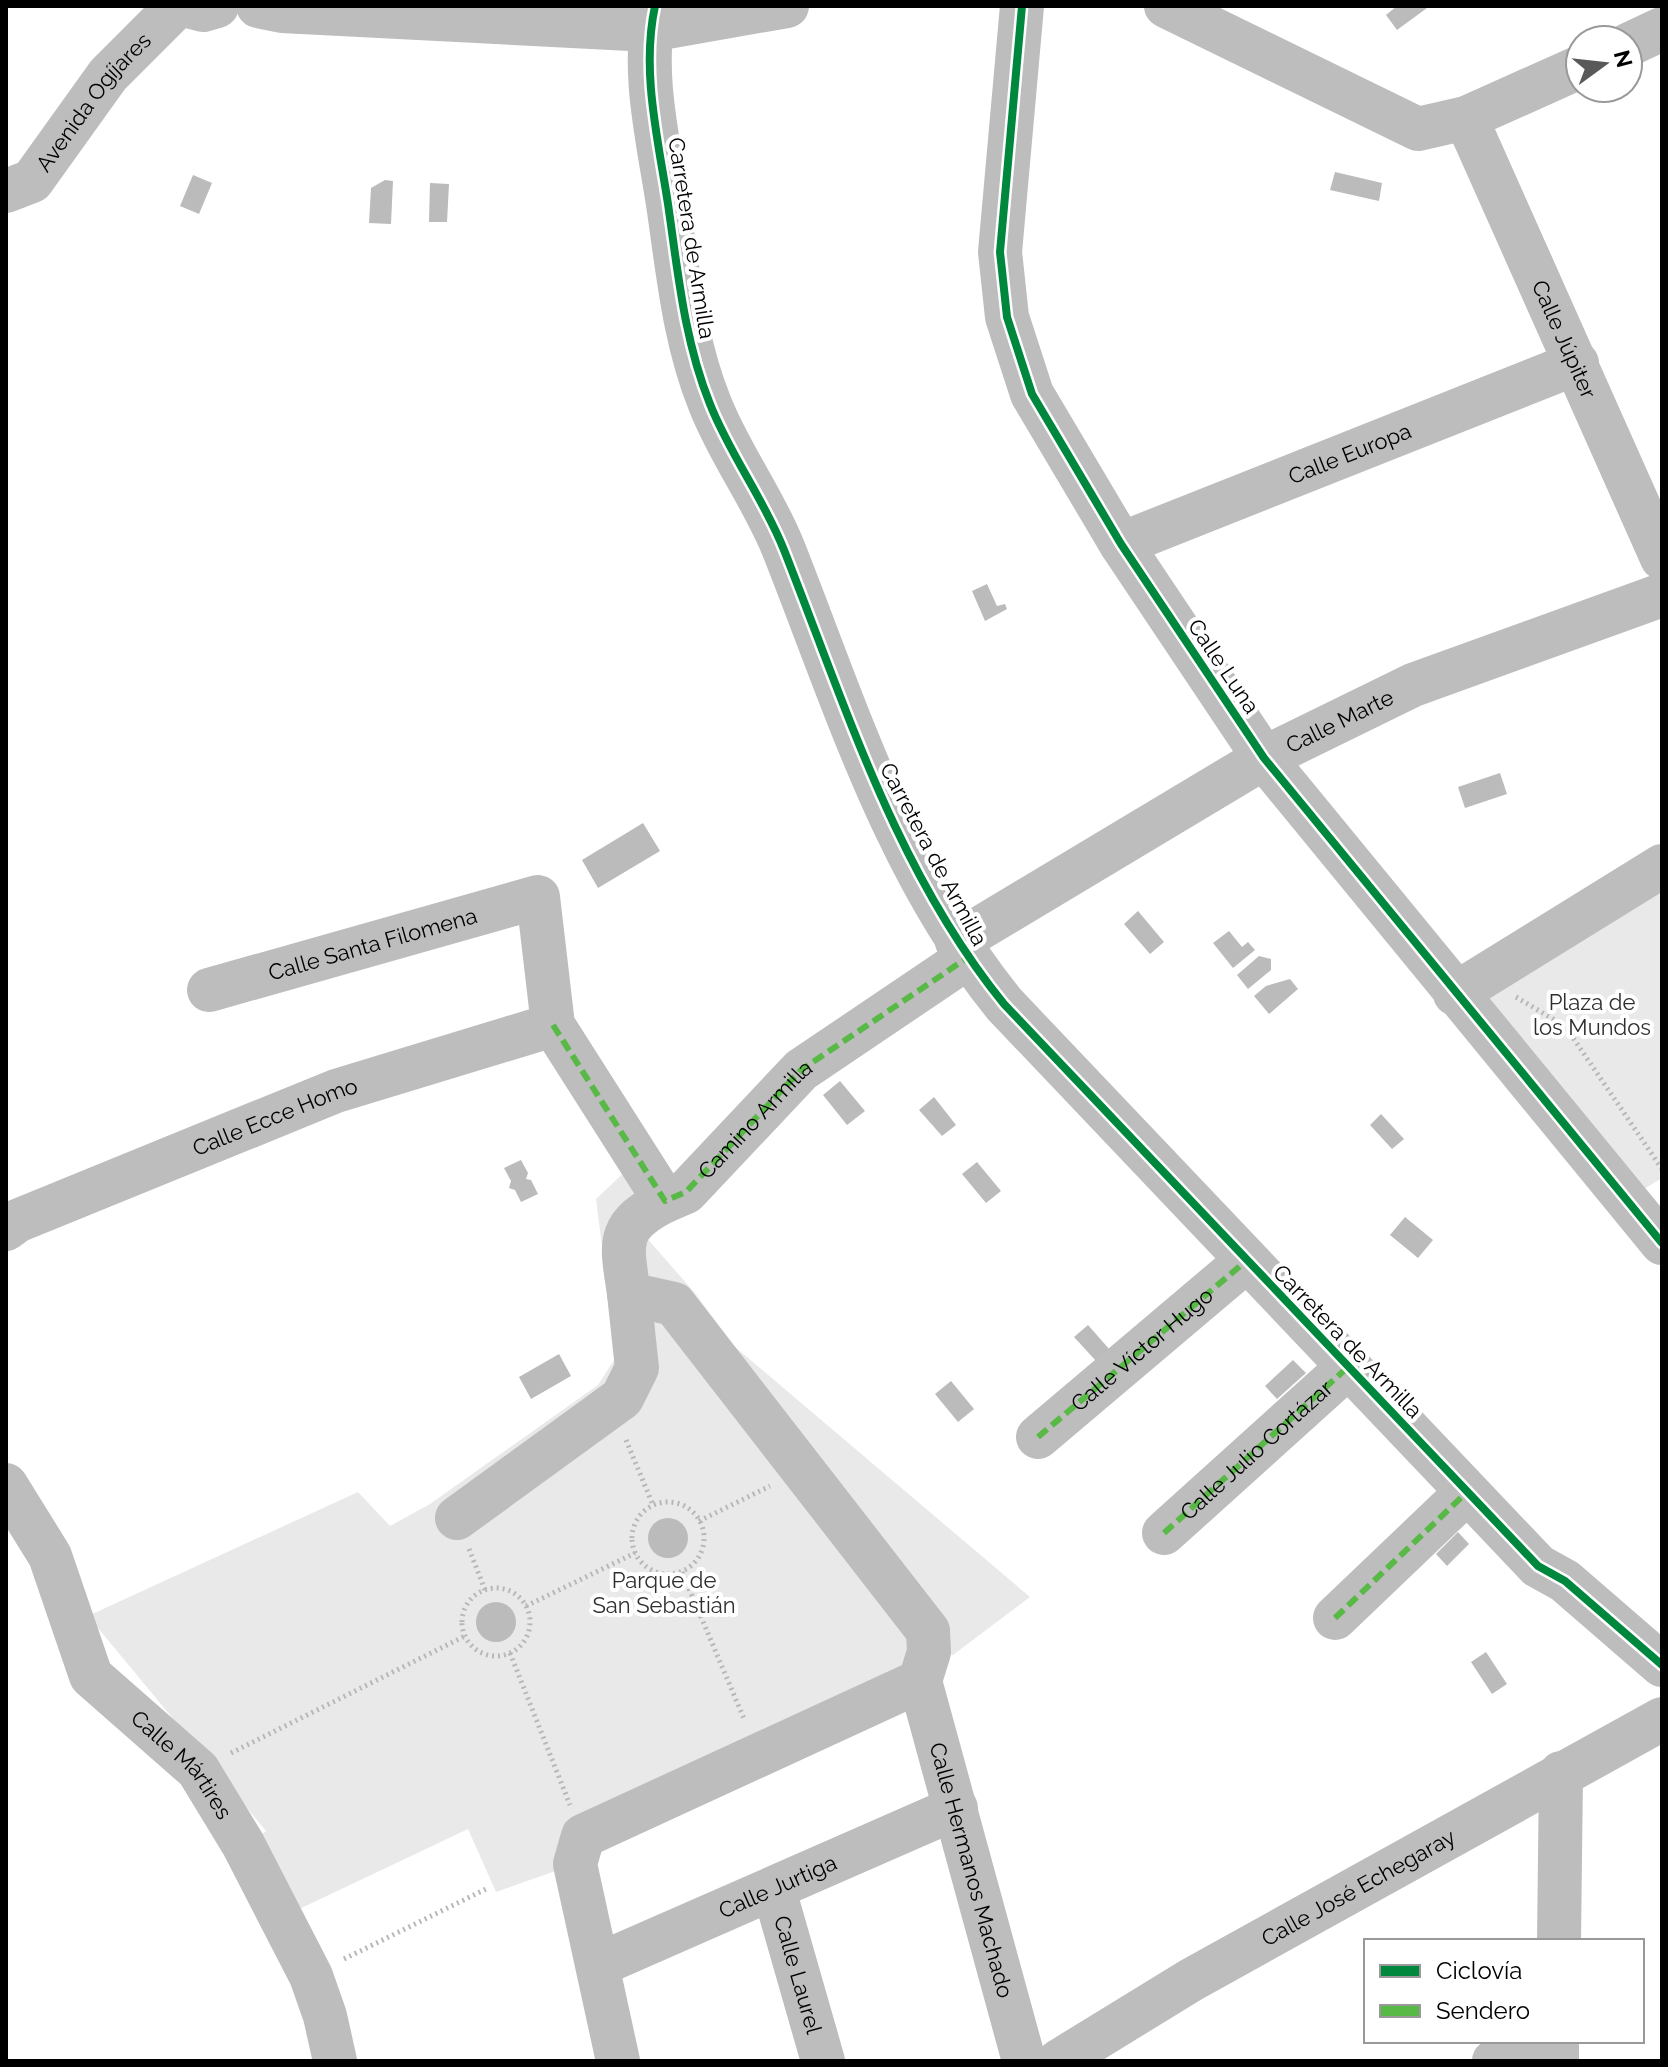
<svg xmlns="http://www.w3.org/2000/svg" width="1668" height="2067" font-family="Raleway,sans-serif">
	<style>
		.green { fill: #e9e9e9 }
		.water { fill: #bbb }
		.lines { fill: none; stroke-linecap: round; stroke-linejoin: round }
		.path { stroke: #b8b8b8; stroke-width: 5; stroke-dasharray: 2 4; stroke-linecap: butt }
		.minor { stroke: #bdbdbd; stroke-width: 44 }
		.quiet { stroke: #58b947; stroke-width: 6; stroke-dasharray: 12 6; stroke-linecap: butt }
		.cycleway-casing { stroke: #fff; stroke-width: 13 }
		.cycleway { stroke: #00873e; stroke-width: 8 }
		.labels { text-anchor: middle; stroke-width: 8; stroke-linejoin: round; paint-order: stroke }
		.street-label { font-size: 22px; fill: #000; stroke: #fff }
		.park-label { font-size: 22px; fill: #2e2e2e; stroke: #fff }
	</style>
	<rect width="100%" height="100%" fill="#fff"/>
	<!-- green -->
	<path class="green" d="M1662,888V1178L1641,1191L1487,997Z
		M630,1167L644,1235L695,1293L734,1346L1030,1597L953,1655L929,1652L855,1734L575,1864L496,1892L468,1829L293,1912L259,1836L266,1831L88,1616L358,1492L390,1526L430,1504L598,1385L616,1357L596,1199Z"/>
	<!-- water -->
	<path class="water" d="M1397,6H1425L1427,8L1397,30L1386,15Z
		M1335,172L1382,183L1379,201L1330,190Z
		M193,175L212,183L199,214L180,206Z
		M385,180L393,181L391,224L369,223L371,188Z
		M430,183L449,184L447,222H429Z
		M987,584L997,606L1005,604L1007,609L985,621L972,591Z
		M1500,773L1507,794L1465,808L1458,787Z
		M643,823L660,851L598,888L582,860Z
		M1138,911L1164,942L1150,954L1124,924Z
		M1229,931L1242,947L1248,942L1255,950L1233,968L1213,943Z
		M1259,956L1271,959V970L1248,989L1237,975Z
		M1290,979L1298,989L1269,1014L1254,996L1266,986Z
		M840,1081L865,1111L847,1125L823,1095Z
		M934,1097L956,1125L942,1136L919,1110Z
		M1381,1114L1404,1139L1392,1149L1370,1125Z
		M521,1160L528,1173L526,1179L531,1180L538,1194L521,1202L515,1190L509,1188L511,1181L504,1168Z
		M977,1162L1001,1191L986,1203L962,1174Z
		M1405,1217L1433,1240L1418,1258L1390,1235Z
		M1088,1325L1110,1350L1097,1362L1074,1337Z
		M559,1354L571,1376L531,1399L519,1377Z
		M1293,1360L1306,1373L1277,1399L1265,1386Z
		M951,1381L974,1409L958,1422L935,1394Z
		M648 1538a20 20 0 1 1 40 0a20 20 0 1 1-40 0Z
		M1458,1532L1469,1544L1447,1566L1436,1554Z
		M476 1622a20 20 0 1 1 40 0a20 20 0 1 1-40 0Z
		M1486,1652L1507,1684L1492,1694L1471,1662Z"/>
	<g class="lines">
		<!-- path -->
		<path class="path" d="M1516,997L1565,1026L1662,1169
			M626,1440L653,1505
			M632 1538a36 36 0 1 1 72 0a36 36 0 1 1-72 0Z
			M699,1521L770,1486
			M469,1549L485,1590
			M682,1572L745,1721
			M462 1622a34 34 0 1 1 68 0a34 34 0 1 1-68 0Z
			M526,1606L635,1553
			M510,1653L570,1805
			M231,1753L465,1636
			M344,1959L486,1889"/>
		<!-- minor -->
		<g class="minor">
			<path d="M188,6L203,10L217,6"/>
			<path d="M258,6L282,11L650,30L787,6"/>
			<path d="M655,6C641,71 658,139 668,204C678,272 684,340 710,404C730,455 764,499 784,550C846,707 896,871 1004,1004L1538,1566L1565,1581L1662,1665"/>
			<path d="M1022,6L1000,252L1007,317L1032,394L1121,544L1264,758L1662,1243"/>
			<path d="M1166,6L1418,129L1466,118L1580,67"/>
			<path d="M1628,45L1662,29"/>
			<path id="s1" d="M1466,118L1662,558"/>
			<path id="s2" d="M6,191L32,181L108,75L177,6"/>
			<path id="s3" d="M1121,544L1577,363"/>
			<path id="s4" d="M957,942L1264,758L1413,685L1662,595"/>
			<path id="s5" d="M209,990L538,897L553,1025L665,1201L686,1192L801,1070L967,958"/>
			<path d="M1455,994L1662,866"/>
			<path id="s6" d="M6,1229L17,1221L336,1091L553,1025"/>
			<path d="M1038,1437L1246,1261"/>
			<path id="s7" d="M6,1485L50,1556L91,1676L198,1770L243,1844L311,1976L325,2016L335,2061"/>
			<path d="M457,1518L622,1398L637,1368L629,1294"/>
			<path d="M1164,1533L1348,1367"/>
			<path d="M1335,1618L1467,1492"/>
			<path id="s8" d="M920,1681L1024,2061"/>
			<path id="s9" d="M774,1890L823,2061"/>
			<path d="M1559,1941L1561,1773"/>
			<path id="s10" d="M598,1965L956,1808"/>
			<path d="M618,2061L575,1864L583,1836L920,1681L929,1652L928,1631L674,1304L629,1294C622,1244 614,1227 665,1201"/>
			<path id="s11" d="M1059,2061L1191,1980L1662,1719"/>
			<path d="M1494,2061L1529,2041"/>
			<path d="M1557,2061V2041"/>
		</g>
		<!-- quiet -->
		<g class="quiet">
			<path id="s12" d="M553,1025L665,1201L686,1192L801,1070L967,958"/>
			<path id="s13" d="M1038,1437L1246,1261"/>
			<path id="s14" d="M1164,1533L1348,1367"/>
			<path d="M1335,1618L1467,1492"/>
		</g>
		<defs>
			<path id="cycleway" d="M655,6C641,71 658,139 668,204C678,272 684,340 710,404C730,455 764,499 784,550C846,707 896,871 1004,1004L1538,1566L1565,1581L1662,1665
				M1022,6L1000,252L1007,317L1032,394L1121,544L1264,758L1662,1243"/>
		</defs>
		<!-- cycleway casing -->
		<use href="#cycleway" class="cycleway-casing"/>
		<!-- cycleway -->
		<use href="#cycleway" class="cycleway"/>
	</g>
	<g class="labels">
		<!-- street labels -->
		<g class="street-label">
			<text dy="8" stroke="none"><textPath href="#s2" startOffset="128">Avenida Ogíjares</textPath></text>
			<text transform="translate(692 238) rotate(81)" y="8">Carretera de Armilla</text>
			<text dy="8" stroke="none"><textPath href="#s1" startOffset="242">Calle Júpiter</textPath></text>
			<text dy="8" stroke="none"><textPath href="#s3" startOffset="246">Calle Europa</textPath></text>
			<text transform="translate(1224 666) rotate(56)" y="8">Calle Luna</text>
			<text dy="8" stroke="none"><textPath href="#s4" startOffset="442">Calle Marte</textPath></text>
			<text transform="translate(934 854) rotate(62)" y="8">Carretera de Armilla</text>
			<text dy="8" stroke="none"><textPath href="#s5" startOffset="170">Calle Santa Filomena</textPath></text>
			<text dy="8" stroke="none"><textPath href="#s6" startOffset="292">Calle Ecce Homo</textPath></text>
			<text dy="8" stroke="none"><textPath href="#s12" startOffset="332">Camino Armilla</textPath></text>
			<text transform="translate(1348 1341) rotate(46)" y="8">Carretera de Armilla</text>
			<text dy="8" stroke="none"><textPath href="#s13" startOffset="136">Calle Víctor Hugo</textPath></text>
			<text dy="8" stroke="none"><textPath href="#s14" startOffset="124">Calle Julio Cortázar</textPath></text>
			<text dy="8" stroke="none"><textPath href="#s7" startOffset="338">Calle Mártires</textPath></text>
			<text dy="8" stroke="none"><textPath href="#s8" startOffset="196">Calle Hermanos Machado</textPath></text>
			<text dy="8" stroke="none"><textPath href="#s11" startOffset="346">Calle José Echegaray</textPath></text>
			<text dy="8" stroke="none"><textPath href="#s10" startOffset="196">Calle Jurtiga</textPath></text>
			<text dy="8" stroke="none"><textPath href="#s9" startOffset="88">Calle Laurel</textPath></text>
		</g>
		<!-- park labels -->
		<g class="park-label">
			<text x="1592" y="1010">Plaza de<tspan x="1592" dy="25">los Mundos</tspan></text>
			<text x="664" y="1588">Parque de<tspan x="664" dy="25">San Sebastián</tspan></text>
		</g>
	</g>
	<!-- border -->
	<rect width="1668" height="2067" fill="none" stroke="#000000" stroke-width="16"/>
	<!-- legend -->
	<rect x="1364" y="1939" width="280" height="104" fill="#ffffff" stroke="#999999" stroke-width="2"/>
	<rect x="1380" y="1965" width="40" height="12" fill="#00873e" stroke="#999999" stroke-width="2"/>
	<text x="1436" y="1979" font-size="24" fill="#000000">Ciclovía</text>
	<rect x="1380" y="2005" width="40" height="12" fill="#58b947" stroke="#999999" stroke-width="2"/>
	<text x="1436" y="2019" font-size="24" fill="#000000">Sendero</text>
	<!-- north arrow -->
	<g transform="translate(1604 64) rotate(75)"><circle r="38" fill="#ffffff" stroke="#999999" stroke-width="2"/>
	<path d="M0-6L14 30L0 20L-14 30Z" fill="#595959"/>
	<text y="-12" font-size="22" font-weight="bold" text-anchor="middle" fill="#000000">N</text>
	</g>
</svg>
